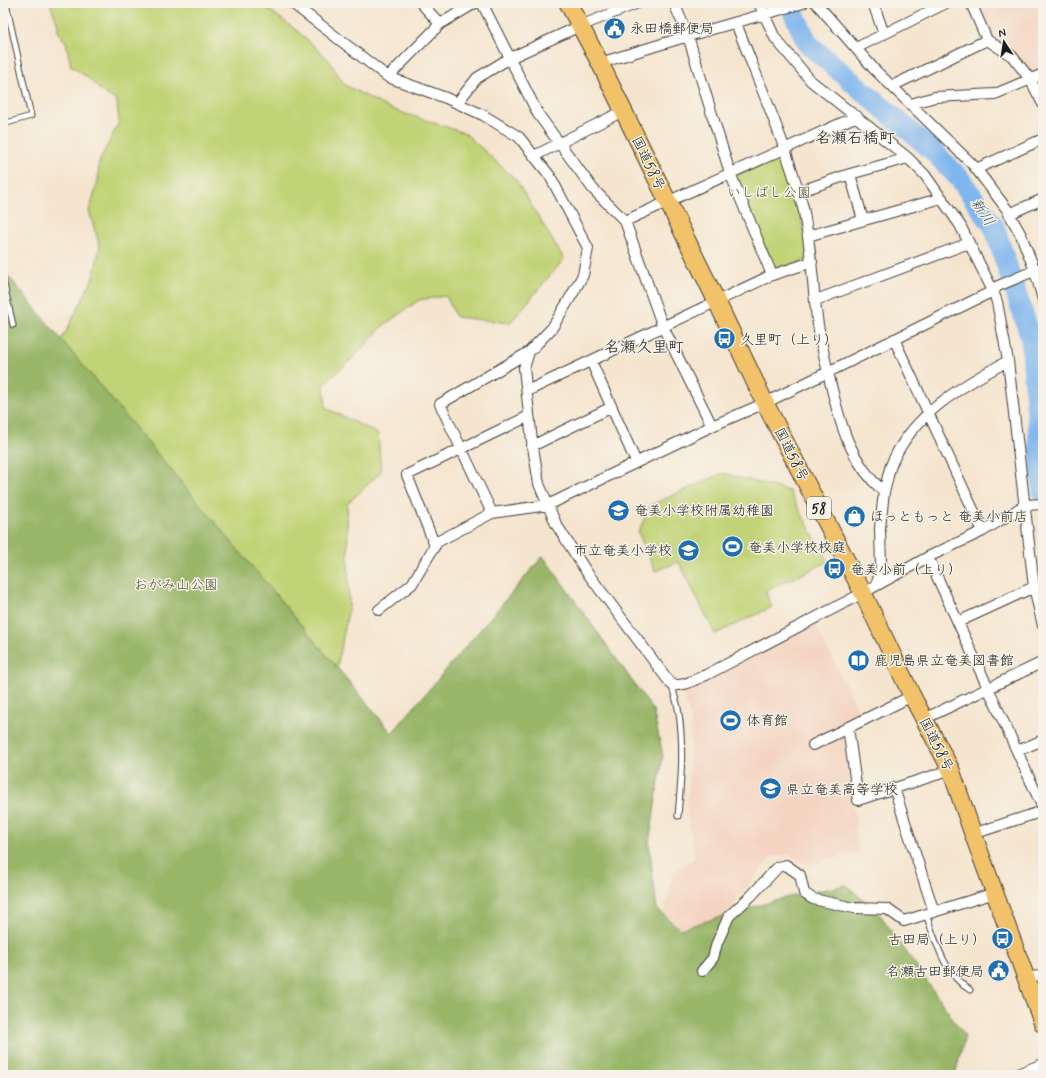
<svg xmlns="http://www.w3.org/2000/svg" width="1046" height="1078" font-family="Mynerve,'Klee One',sans-serif">
	<style>
		.built { fill: #f4d3c0 }
		.green { fill: #c1d376; stroke: #6e7849 }
		.forest { fill: #98b567; stroke: #5a6842 }
		.lines { fill: none; stroke-linecap: round; stroke-linejoin: round }
		.river { stroke: #7eb6ee; stroke-width: 21 }
		.service-casing { stroke: #3d3a37; stroke-width: 7 }
		.minor-casing { stroke: #3d3a37; stroke-width: 12 }
		.trunk-casing { stroke: #3d3a37; stroke-width: 19 }
		.service { stroke: #fff; stroke-width: 5 }
		.minor { stroke: #fff; stroke-width: 10 }
		.trunk { stroke: #f2c26a; stroke-width: 17 }
		.labels { text-anchor: middle; stroke-width: 3; stroke-linejoin: round; paint-order: stroke }
		.shield { fill: #f7f3e8; stroke: #5e5c59; stroke-width: 1 }
		.shield-label { font-size: 13px; font-weight: bold; fill: #1c1c1c }
		.poi-label { font-size: 14px; fill: #1c1c1c; stroke: #f7f3e8; text-anchor: start }
		.street-label { font-size: 14px; fill: #1c1c1c; stroke: #f7f3e8 }
		.park-label { font-size: 14px; fill: #4e5337; stroke: #f7f3e8 }
		.water-label { font-size: 15px; font-style: italic; fill: #3e5266; stroke: #f7f3e8 }
		.quarter-label { font-size: 16px; fill: #1c1c1c; stroke: #f7f3e8 }
	</style>
	<rect width="100%" height="100%" fill="#f7f3e8"/>
	<filter id="ink" filterUnits="userSpaceOnUse"><feTurbulence type="fractalNoise" baseFrequency=".025" numOctaves="2"/><feDisplacementMap in="SourceGraphic" scale="8" xChannelSelector="R" yChannelSelector="G"/><feConvolveMatrix kernelMatrix="1 2 1 2 8 2 1 2 1" color-interpolation-filters="sRGB"/></filter>
	<filter id="wash" filterUnits="userSpaceOnUse"><feTurbulence type="fractalNoise" baseFrequency=".012" numOctaves="4" result="noise"/><feDisplacementMap in="SourceGraphic" scale="16" xChannelSelector="R" yChannelSelector="G"/><feGaussianBlur stdDeviation="0.9" result="paint"/><feColorMatrix in="noise" values="0 0 0 0 0 0 0 0 0 0 0 0 0 0 0 0 0 1.4 0 .05"/><feComposite in="paint" operator="in"/></filter>
	<g filter="url(#wash)">
		<rect width="100%" height="100%" fill="#f5e5cf"/>
		<!-- built -->
		<path class="built" d="M970,3H1043V74L1030,79L1012,56L987,40Z
			M814,623L862,717L843,726L859,852L807,865L787,854L770,858L727,913L675,958V924L664,912L673,872L695,858L687,813L691,717L682,693Z"/>
		<!-- green -->
		<path class="green" d="M50,3H132L136,4L141,3H262L264,6L296,30L328,59L345,85L388,108L465,133L516,180L564,259L510,323L456,317L446,296L419,300L383,326L356,355L324,384L326,408L378,434L381,472L347,504L349,607L335,678L53,355L69,326L93,278L100,247L89,211L98,181L99,162L119,122L117,101L101,91L87,77L71,66L66,42L58,33V25Z
			M785,152L811,259L773,271L734,176Z
			M723,473L789,491L828,562L765,591L772,607L715,634L679,562L655,571L638,532L651,505Z"/>
		<!-- forest -->
		<path class="forest" d="M3,270L392,733L543,556L653,710L663,756L649,843L657,909L680,929L784,898L846,885L881,916L965,1036L955,1075H3Z"/>
		<g class="lines">
			<!-- river -->
			<path class="river" d="M789,3L808,44L932,150L960,179L994,227L1031,338L1043,491"/>
		</g>
	</g>
	<g filter="url(#ink)">
		<g class="lines">
			<defs>
				<path id="service" d="M3,124L31,116L6,3
					M3,280L13,325
					M671,684C674,694 678,704 679,714C684,747 681,782 678,816
					M926,914C936,942 944,974 970,990"/>
				<path id="minor" d="M292,3L388,77L446,98L483,115L519,137L550,176L588,248L583,275L573,293L552,328L529,352L524,368L532,441L539,484L556,524L586,571L671,684C683,688 695,679 706,675L863,593L928,557L983,531L1025,505L1043,504
					M421,3L440,24
					M482,3L538,114L593,189L625,221L663,327L712,426
					M759,3L775,38L811,81L908,158L925,175L960,225L993,291L997,302L1008,361L1034,587L1043,626
					M816,3L874,69L974,166L1006,208L1021,235L1035,271L1043,300
					M873,3L884,34
					M971,3L987,40L1012,56L1030,79L1043,104
					M736,23C759,83 785,142 802,204C805,213 805,222 807,231C812,260 813,289 817,318C820,339 825,360 830,381C840,424 850,462 884,492L880,528L881,568L876,586
					M856,48L946,3
					M600,63L688,36L803,3
					M388,77L440,24L475,3
					M892,86L987,40
					M457,103L477,78L510,58L580,26L638,3
					M911,104L935,97L995,94L1043,74
					M534,156L623,111
					M976,169L1043,139
					M850,174L863,220
					M798,192L850,174L908,158
					M1009,214L1043,199
					M625,221L857,116
					M808,236L942,198
					M772,275L812,262
					M816,300L969,243
					M894,339L983,531
					M591,361L636,462
					M527,391L772,275L730,173L688,36L674,3
					M532,446L612,407
					M884,492C887,483 888,472 892,463C913,414 963,385 1008,361
					M492,513L440,404L529,352
					M435,546L407,475L529,416
					M928,557L1043,808
					M379,610L412,584L437,542L492,513L548,505L712,426L765,403L993,291L998,286L1043,267
					M958,622L1034,587
					M924,719L1043,662
					M848,727L858,800L951,770
					M813,745L912,696
					M1017,751L1043,740
					M894,788L934,912
					M973,834L1043,811
					M702,971L713,958L717,943L729,916L751,896L778,867L786,865L800,875L804,893L813,899L854,908L887,909L904,921L995,893
					M1026,977L1043,976
					M1015,1075L1043,1064"/>
				<path id="trunk" d="M568,3L600,63L717,302L765,403L863,593L912,696L951,770L973,834L1043,1024"/>
			</defs>
			<!-- service casing -->
			<use href="#service" class="service-casing"/>
			<!-- minor casing -->
			<use href="#minor" class="minor-casing"/>
			<!-- trunk casing -->
			<use href="#trunk" class="trunk-casing"/>
			<!-- service -->
			<use href="#service" class="service"/>
			<!-- minor -->
			<use href="#minor" class="minor"/>
			<!-- trunk -->
			<use href="#trunk" class="trunk"/>
		</g>
	</g>
	<!-- icons -->
	<defs>
		<symbol id="civic-disc" viewBox="-11 -11 22 22"><circle r="9.5" fill="#1f6fb2" stroke="#f7f3e8"/><path d="M-.6-6.5H3V-4.5H.6V-3L4-1V1h2V6H-6V1h2V-1L-.6-3ZM-1.2 2.5V6h2.4V2.5Z" fill="#fff"/></symbol>
		<symbol id="bus-disc" viewBox="-11 -11 22 22"><circle r="9.5" fill="#1f6fb2" stroke="#f7f3e8"/><path d="M-5-6H5V4H4V6H2V4H-2V6H-4V4H-5ZM-3.5-4V0h7V-4ZM-3.5 1.2v1.5H-2V1.2ZM2 1.2v1.5H3.5V1.2Z" fill="#fff"/></symbol>
		<symbol id="school-disc" viewBox="-11 -11 22 22"><circle r="9.5" fill="#1f6fb2" stroke="#f7f3e8"/><path d="M0-5L7-2L0 1L-7-2ZM-4 1L0 2.5L4 1V4Q0 6-4 4Z" fill="#fff"/></symbol>
		<symbol id="shop-disc" viewBox="-11 -11 22 22"><circle r="9.5" fill="#1f6fb2" stroke="#f7f3e8"/><path d="M-5-2.5h2.3a2.7 3.5 0 0 1 5.4 0H5L5.5 6h-11ZM-1.5-2.5h3a1.5 2.3 0 0 0-3 0Z" fill="#fff"/></symbol>
		<symbol id="stadium-disc" viewBox="-11 -11 22 22"><circle r="9.5" fill="#1f6fb2" stroke="#f7f3e8"/><path d="M0-5a6.5 5 0 1 0 0 10a6.5 5 0 1 0 0-10ZM-3.5-1.8h7v3.6h-7Z" fill="#fff"/></symbol>
		<symbol id="library-disc" viewBox="-11 -11 22 22"><circle r="9.5" fill="#1f6fb2" stroke="#f7f3e8"/><path d="M-6-4Q-3-5.5-.7-3.5V5Q-3 3-6 4ZM6-4Q3-5.5 .7-3.5V5Q3 3 6 4Z" fill="#fff"/></symbol>
	</defs>
	<g fill-rule="evenodd">
		<use href="#civic-disc" x="602" y="16" width="25" height="25"/>
		<use href="#bus-disc" x="712" y="326" width="25" height="25"/>
		<use href="#school-disc" x="606" y="498" width="25" height="25"/>
		<use href="#shop-disc" x="842" y="504" width="25" height="25"/>
		<use href="#stadium-disc" x="720" y="534" width="25" height="25"/>
		<use href="#school-disc" x="676" y="538" width="25" height="25"/>
		<use href="#bus-disc" x="822" y="556" width="25" height="25"/>
		<use href="#library-disc" x="846" y="648" width="25" height="25"/>
		<use href="#stadium-disc" x="718" y="708" width="25" height="25"/>
		<use href="#school-disc" x="758" y="776" width="25" height="25"/>
		<use href="#bus-disc" x="990" y="926" width="25" height="25"/>
		<use href="#civic-disc" x="986" y="958" width="25" height="25"/>
	</g>
	<g class="labels">
		<!-- shield labels -->
		<rect class="shield" x="807" y="497" width="24" height="22" rx="3"/>
		<g class="shield-label">
			<text x="819" y="513">58</text>
		</g>
		<!-- poi labels -->
		<g class="poi-label">
			<text x="630" y="33">永田橋郵便局</text>
			<text x="740" y="344">久里町（上り）</text>
			<text x="634" y="515">奄美小学校附属幼稚園</text>
			<text x="870" y="521">ほっともっと 奄美小前店</text>
			<text x="748" y="552">奄美小学校校庭</text>
			<text x="672" y="555" text-anchor="end">市立奄美小学校</text>
			<text x="850" y="574">奄美小前（上り）</text>
			<text x="874" y="665">鹿児島県立奄美図書館</text>
			<text x="746" y="725">体育館</text>
			<text x="786" y="794">県立奄美高等学校</text>
			<text x="986" y="944" text-anchor="end">古田局（上り）</text>
			<text x="984" y="976" text-anchor="end">名瀬古田郵便局</text>
		</g>
		<!-- street labels -->
		<g class="street-label">
			<text transform="translate(649 163) rotate(64)" y="5">国道58号</text>
			<text transform="translate(792 454) rotate(63)" y="5">国道58号</text>
			<text transform="translate(937 744) rotate(63)" y="5">国道58号</text>
		</g>
		<!-- park labels -->
		<g class="park-label">
			<text x="769" y="197">いしばし公園</text>
			<text x="176" y="589">おがみ山公園</text>
		</g>
		<!-- water labels -->
		<g class="water-label">
			<text transform="translate(983 212) rotate(56)" y="5">新川</text>
		</g>
		<!-- quarter labels -->
		<g class="quarter-label">
			<text x="855" y="143">名瀬石橋町</text>
			<text x="644" y="352">名瀬久里町</text>
		</g>
	</g>
	<!-- margin -->
	<rect width="1046" height="1078" fill="none" stroke="#f7f3e8" stroke-width="16"/>
	<!-- north arrow -->
	<g transform="translate(1004 42) rotate(348)" stroke="#f7f3e8" stroke-width="3" paint-order="stroke">
	<path d="M0-3L7 15L0 10L-7 15Z" fill="#1c1c1c"/>
	<text y="-6" font-size="11" font-weight="bold" text-anchor="middle" fill="#1c1c1c">N</text>
	</g>
</svg>
